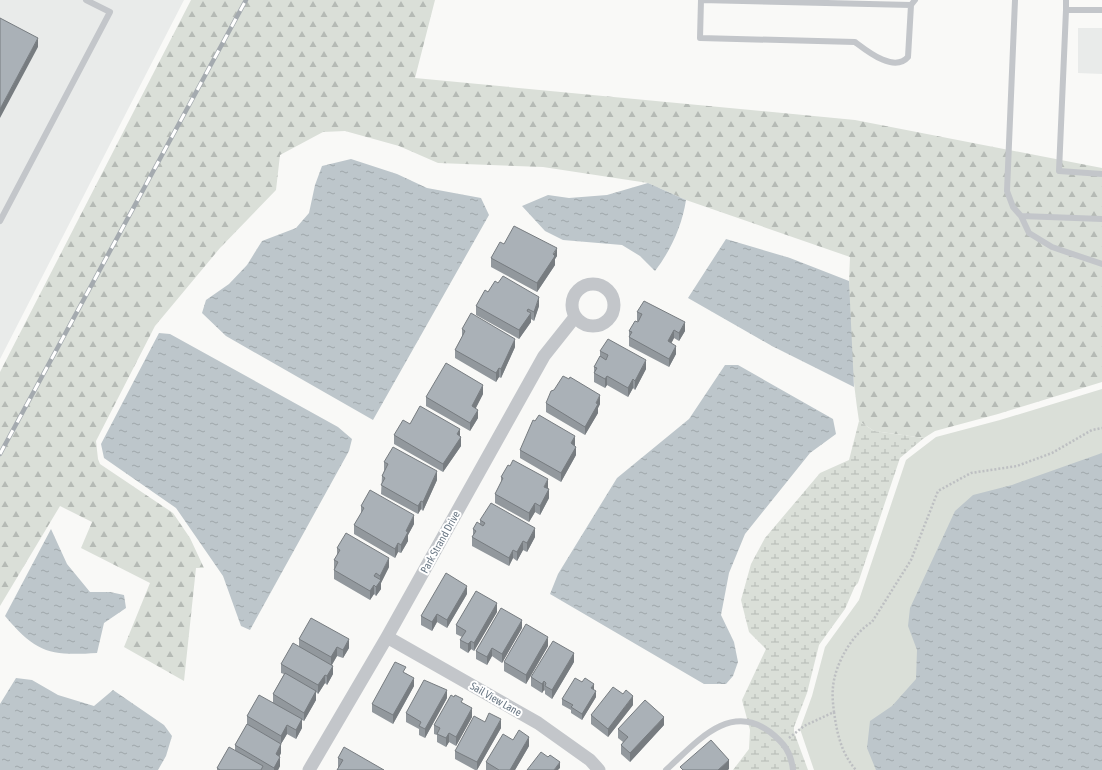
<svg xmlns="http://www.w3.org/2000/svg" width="1102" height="770" font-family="'Asap Condensed',sans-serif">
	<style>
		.built { fill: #e9ebea }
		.forest { fill: url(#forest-firs) }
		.wetland { fill: url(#wetland-marsh) }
		.park { fill: #dadfd8 }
		.water { fill: url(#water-ripples) }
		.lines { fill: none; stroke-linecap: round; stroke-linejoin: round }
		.path { stroke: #bdbfc2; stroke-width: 2.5; stroke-dasharray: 2 2; stroke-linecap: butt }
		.service { stroke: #c3c6ca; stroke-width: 6 }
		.minor { stroke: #c3c6ca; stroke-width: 13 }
		.rail-casing { stroke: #a4aaaf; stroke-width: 4.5 }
		.rail { stroke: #fff; stroke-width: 3; stroke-dasharray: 9; stroke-linecap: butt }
		.wall { fill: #92989d }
		.shaded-wall { fill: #777c80 }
		.building { fill: #aab1b7; stroke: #777c80 }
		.labels { text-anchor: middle; stroke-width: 4; stroke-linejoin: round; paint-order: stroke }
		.street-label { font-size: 11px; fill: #6a7885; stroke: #fff }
	</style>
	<defs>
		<pattern id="forest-firs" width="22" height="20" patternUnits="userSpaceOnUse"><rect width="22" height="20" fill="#dadfd8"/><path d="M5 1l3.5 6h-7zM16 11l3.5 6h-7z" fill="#b5bab5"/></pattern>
		<pattern id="wetland-marsh" width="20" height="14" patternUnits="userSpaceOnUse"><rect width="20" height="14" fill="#dadfd8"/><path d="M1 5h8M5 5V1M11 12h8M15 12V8" fill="none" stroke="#b5bab5"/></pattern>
		<pattern id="water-ripples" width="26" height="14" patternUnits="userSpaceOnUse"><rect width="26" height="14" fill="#bdc6cb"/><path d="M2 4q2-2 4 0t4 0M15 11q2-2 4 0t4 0" fill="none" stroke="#9ea6aa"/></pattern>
	</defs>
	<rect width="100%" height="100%" fill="#f9f9f7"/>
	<!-- built -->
	<path class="built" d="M0,0H184L0,359Z
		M1078,28H1102V74L1078,73Z"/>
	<!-- forest -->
	<path class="forest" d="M191,0H435L415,78L855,120L1102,168V382L998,414L935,431L924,438L874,431L859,421C851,368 847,311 850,257L686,200L648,183L543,167L438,163L399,146L345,131L323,132L280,155L276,190L220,248L155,326L96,441L98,459L100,464L173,513L190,538L204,568H196L184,681L124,647L150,583L81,548L92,522L60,506L0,606V372Z"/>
	<!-- wetland -->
	<path class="wetland" d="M859,421L874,431L924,438L900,458L858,583L855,586L845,609L819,645L807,693L794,727V732L808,770H733L749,749L750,730L742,700L766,649L749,632L741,600L751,564L765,538L820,473L849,460Z"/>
	<!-- park -->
	<path class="park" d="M1102,389V770H814L800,729L812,696L825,647L859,600L906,460L936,437L1000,420Z"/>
	<!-- water -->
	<path class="water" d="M351,159L397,174L427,188L481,198L489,215L373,420L226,336L202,313L206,300L229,284L247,265L262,241L296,228L309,213L315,185L322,166Z
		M648,183L686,200C682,226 671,250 655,271L640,256L622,245L563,240L545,231L522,206L548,195L569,198L607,195Z
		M726,239L790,258L849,281L854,387L772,346L688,298Z
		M159,333L170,334L338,427L352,439L349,451L250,630L241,626L223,576L176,508L104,458L101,444Z
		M725,365H738L833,419L836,434L810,453L745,534L729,573L721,615L734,642L738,662L733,676L726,684H704L550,594L558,574L617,478L689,419Z
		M1102,453V770H876L867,748L870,721L892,706L916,679L917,650L908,626L910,608L955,511L973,495L1012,485Z
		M51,529L67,564L90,592H110L124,595L126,608L104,623L97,653C50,656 36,653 5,616Z
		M16,678L32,680L58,695L94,706L113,690L164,725L172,736L166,756L158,770H0V704Z"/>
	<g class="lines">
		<!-- path -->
		<path class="path" d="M834,712C837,733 841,753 856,770
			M789,738L804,726L834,712C833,704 832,695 833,687C835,664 852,634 872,622L911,560L938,491L971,473L1017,466L1052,453L1092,430L1102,428"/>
		<!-- service -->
		<path class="service" d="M701,0L700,38L855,42C867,51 894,73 908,57L911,5L915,0
			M701,0L911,5
			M1015,0L1007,191L1013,207L1021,216L1102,219
			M1066,0V10H1102
			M1066,10L1059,171L1102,174
			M1021,216L1029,233L1052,247L1102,264
			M0,221L110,12L86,0
			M666,770C695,744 729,701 770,732C784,743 791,752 793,770"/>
		<!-- minor -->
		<path class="minor" d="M572 305a21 21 0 1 1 42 0a21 21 0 1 1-42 0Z
			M387,637L538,723L590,760L599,770
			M309,770L387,637L544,356L575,317"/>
		<defs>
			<path id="rail" d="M0,454L246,0"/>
		</defs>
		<!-- rail casing -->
		<use href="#rail" class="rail-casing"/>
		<!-- rail -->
		<use href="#rail" class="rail"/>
	</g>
	<!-- wall -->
	<path class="wall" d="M504,244L557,256L555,259V265L537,292L491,267V258Z
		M488,292L539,306L534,321L531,319V322L519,339L476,315V306Z
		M637,312L685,331L679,341L674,338L671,343L676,354L669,367L629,346V331L638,321H637Z
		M462,329L515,347L501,378L499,377L496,382L455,358V350L462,337Z
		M600,351L646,369L635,390L633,388L628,397L607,385L605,388L594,382V367L600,357Z
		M483,394L476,408L478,418L470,431L426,406V397Z
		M546,403L600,404L598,408V413L585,435L546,412Z
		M410,424L460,436L461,446L443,472L394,444V435Z
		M575,445V446L576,455L561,482L520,458V450Z
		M384,462L437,480L423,511L421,509L418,514L381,494L382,476L384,471Z
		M501,477L548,488L549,498L540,515L535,512L529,522L495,503V494L501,482Z
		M361,506L414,524L408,535V541L401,553L398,552L395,558L354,534V525L361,514Z
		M480,520L535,537L527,552L523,550L517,561L513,558L509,566L472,546V537L473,535V529L480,524Z
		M337,548L389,567L381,583V589L376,596L374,594L370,600L334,579V560L337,556Z
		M467,594L447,628L437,622L432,631L421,625V616Z
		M497,612L474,651L471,649L468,653L460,648V640L462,637L456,634V625Z
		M522,628L502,663L492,656L487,665L476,659V651Z
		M299,639L349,648L343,658L337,656L332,665L333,674L327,685L325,683L318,694L316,692V700L304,721L302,720V728L296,739L287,734L281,744V753L279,757L280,766L278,770H217V768L235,751V745L247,725V716L273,703V694L284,674L281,673V664L299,646Z
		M548,646L526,684L504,671V662Z
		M574,662L552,699L545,694V691L544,690L542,693L531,686V677Z
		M406,673L414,686L393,724L372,712V704Z
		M594,690L596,697L582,720L571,713V710L562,705V699Z
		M447,698L425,738L419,735V729L406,722V713Z
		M463,703L472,717L456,746L449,742L446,747L437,742V735L434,734V725Z
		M633,705L608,737L591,724V715Z
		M485,722L501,728L477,770H475L455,759V751Z
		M664,725L630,762L621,754V745L623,742L618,738V729Z
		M513,740L529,746L515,770H486V762Z
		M338,758L384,770L339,767H338Z"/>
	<!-- shaded-wall -->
	<path class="shaded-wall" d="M38,38V47L0,118V109Z
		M557,248V256L555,259V265L537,292V283Z
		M539,297V306L534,321V312Z
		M528,309V317L531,313V322L519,339V330Z
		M685,322V331L679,341V333Z
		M674,330V338L668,350V341Z
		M515,339V347L501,378V369Z
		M676,346V354L669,367V359Z
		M646,360V369L635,390V381Z
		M499,368V377L496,382V373Z
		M607,376V385L605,388V379Z
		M633,379V388L628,397V388Z
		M483,385V394L472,415V406Z
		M600,395V404L598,408V413L585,435V427L596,403Z
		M478,410V418L470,431V423Z
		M460,429V437L457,434Z
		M575,436V445L571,452V443Z
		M461,437V446L443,472V464Z
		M576,447V455L561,482V473Z
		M437,471V480L423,511V502Z
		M548,479V488L544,496V487Z
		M549,489V498L540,515V506Z
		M421,501V509L418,514V506Z
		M535,503V512L529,522V513Z
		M414,515V524L408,535V541L401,553V545L406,531Z
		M535,528V537L527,552V543Z
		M523,541V550L517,561V552Z
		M398,543V552L395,558V549Z
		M513,550V558L509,566V558Z
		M389,558V567L381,583V589L376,596V587L380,581V576Z
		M374,585V594L370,600V591Z
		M467,586V594L447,628V620Z
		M497,603V612L474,651V643Z
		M437,614V622L432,631V622Z
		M522,620V628L502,663V654Z
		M548,637V646L526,684V675Z
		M349,639V648L343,658V650Z
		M471,641V649L468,653V644Z
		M337,647V656L331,666V657Z
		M492,648V656L487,665V657Z
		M574,653V662L552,699V690Z
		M333,666V674L327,685V676Z
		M325,675V683L318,694V685Z
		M414,678V686L393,724V715Z
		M544,681V690L542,693V684Z
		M594,684V690L591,688Z
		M447,690V698L425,738V729Z
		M316,691V700L304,721V713Z
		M596,691V697L582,720V714Z
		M633,696V705L608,737V729Z
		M472,708V717L456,746V737Z
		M664,717V725L630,762V753Z
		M302,719V728L296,739V730Z
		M501,719V728L477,770V762Z
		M287,725V734L281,744V736Z
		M449,733V742L446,747V738Z
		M529,737V746L515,770H510Z
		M281,744V753L276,763V754Z
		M280,757V766L278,770H274V768Z
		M729,760V769L728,770H718Z
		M560,762V768L558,770H554Z"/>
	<!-- building -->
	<path class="building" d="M0,18L38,38L0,109Z
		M514,226L557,248L553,254L555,256L537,283L491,258L500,242L504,244Z
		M503,276L539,297L534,312L528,309L527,311L531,313L519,330L476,306L485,290L488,292L495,281L498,283Z
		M644,301L685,322L679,333L674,330L668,341L676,346L669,359L629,337L632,332L629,331L635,321L638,322L642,314L637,312Z
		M471,313L515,339L501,369L499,368L496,373L455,350L465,331L462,329Z
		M608,339L646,360L635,381L633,379L628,388L607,376L605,379L594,373L597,368L594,367L600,356L606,360L608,355L600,351Z
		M446,363L483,385L472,406L478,410L470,423L426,397Z
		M563,376L569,379L570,377L600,395L596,403L598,404L585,427L546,403L551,391L554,390Z
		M420,406L460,429L457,434L461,437L443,464L394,435L403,420L410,424Z
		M539,415L575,436L571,443L576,447L561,473L520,450L533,420L535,421Z
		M393,447L437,471L423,502L421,501L418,506L381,485L385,478L382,476L388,464L384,462Z
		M513,460L548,479L544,487L549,489L540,506L535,503L529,513L495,494L503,478L501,477L508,465L510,466Z
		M370,490L414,515L406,531L408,532L401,545L398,543L395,549L354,525L364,508L361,506Z
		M491,503L535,528L527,543L523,541L517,552L513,550L509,558L472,537L476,531L473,529L477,522L483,526L485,523L480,520Z
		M346,533L389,558L380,576L376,573L374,576L381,580L376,587L374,585L370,591L334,570L338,562L334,560L340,550L337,548Z
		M446,573L467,586L447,620L437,614L432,622L421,616Z
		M476,591L497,603L474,643L471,641L468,644L460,640L466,631L456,625Z
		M501,608L522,620L502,654L492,648L487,657L476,651Z
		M311,618L349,639L343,650L337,647L331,657L299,639Z
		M526,624L548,637L526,675L504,662Z
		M553,641L574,653L552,690L545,686L546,683L544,681L542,684L531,677Z
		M293,643L333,666L327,676L325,675L318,685L281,664Z
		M395,662L406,667L403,672L414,678L393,715L372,704Z
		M285,673L316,691L304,713L273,694Z
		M575,678L582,682L585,678L594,684L591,688L596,691L582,714L571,707L573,705L562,699Z
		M424,680L447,690L425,729L419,726L421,722L406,713Z
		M613,687L623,694L626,690L633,696L608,729L591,715Z
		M259,695L302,719L296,730L287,725L281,736L247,716Z
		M451,695L454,697L455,695L463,699L461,702L472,708L456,737L449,733L446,738L437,734L440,728L434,725Z
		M645,700L664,717L630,753L621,745L628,737L618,729Z
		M489,713L501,719L477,762L455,751L474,716L485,722Z
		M247,724L281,744L276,754L280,757L274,768L235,745Z
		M519,730L529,737L510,770H499L486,762L503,734L513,740Z
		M711,740L729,760L718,770H683L680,767Z
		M229,747L263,766L261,770H220L217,768Z
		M344,747L384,770H337L343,760L338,758Z
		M541,752L548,757L550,755L560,762L554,770H527Z"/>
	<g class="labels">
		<!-- street labels -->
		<g class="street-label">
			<text transform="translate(440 542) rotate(-61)" y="4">Park Strand Drive</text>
			<text transform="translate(496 699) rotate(30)" y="4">Sail View Lane</text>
		</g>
	</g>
</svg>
